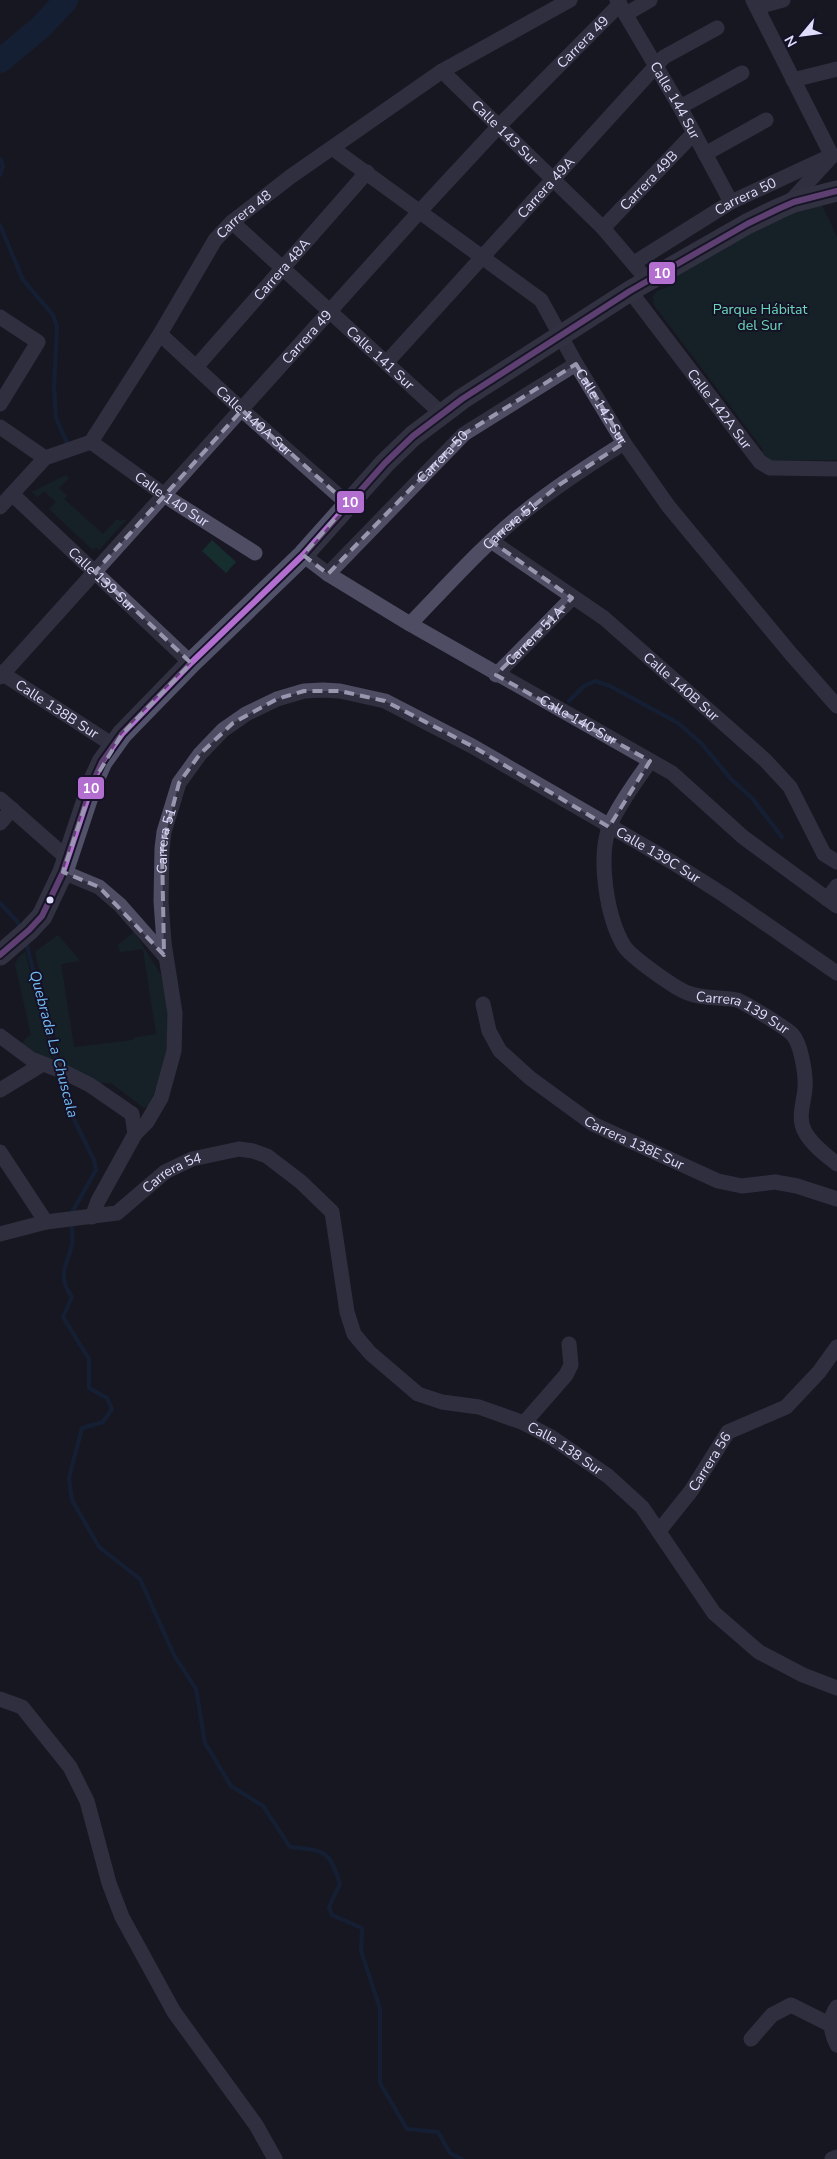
<svg xmlns="http://www.w3.org/2000/svg" width="837" height="2159" font-family="'Nunito Sans',sans-serif">
	<style>
		.green { fill: #162e2e }
		.lines { fill: none; stroke-linecap: round; stroke-linejoin: round }
		.stream { stroke: #132948; stroke-width: 4 }
		.river { stroke: #132948; stroke-width: 24 }
		.street { stroke: #4e4d63; stroke-width: 15 }
		.secondary { stroke: #515169; stroke-width: 21 }
		.bus-1-casing { stroke: #151228; stroke-width: 10 }
		.bus-1 { stroke: #b36fd0; stroke-width: 6 }
		.marked { fill: none; stroke: #9997b0; stroke-width: 4; stroke-dasharray: 10 6; stroke-linejoin: round }
		.bus-dot { fill: #dfdcfc; stroke: #151228; stroke-width: 2 }
		.labels { text-anchor: middle; stroke-width: 4; stroke-linejoin: round; paint-order: stroke }
		.street-label { font-size: 14px; fill: #dfdcfc; stroke: #151228 }
		.park-label { font-size: 14px; fill: #6cd8b9; stroke: #151228 }
		.water-label { font-size: 15px; font-style: italic; fill: #72bdf5; stroke: #151228 }
		.line-badge { stroke: #151228; stroke-width: 2 }
		.badge-label { font-size: 14px; text-anchor: middle; font-weight: bold; fill: #fff }
	</style>
	<rect width="100%" height="100%" fill="#181723"/>
	<!-- green -->
	<path class="green" d="M821,203L837,237V460L768,461L760,453L763,451L762,448L654,305L653,296L657,291L671,286L677,274L778,219Z
		M66,475L69,478L59,488L67,496L64,499L103,534L117,519L120,521L127,519L99,550L96,547L93,550L49,509L56,502L44,491L37,497L32,492Z
		M212,540L236,562L226,573L202,551Z
		M134,932L161,975L169,1007L170,1055L149,1105L144,1108L111,1083H90L63,1069L35,952L58,935L78,958L79,961L61,964L74,1047L133,1040V1038L156,1034L143,949L120,952L118,945Z
		M25,952L53,1064L22,1044L27,1037L31,1035L15,964L19,957Z"/>
	<g class="lines">
		<!-- stream -->
		<path class="stream" d="M0,159L3,166L0,175
			M0,225L23,280L53,315L57,327L54,387L56,418L68,445
			M569,701L584,686L595,681L610,686L678,723L701,743L731,779L752,798L782,837
			M0,903L17,921L20,928
			M26,942L57,1065
			M60,1075L67,1105L94,1160L96,1170L71,1214
			M71,1223C72,1229 73,1237 72,1244C67,1267 56,1275 72,1297L63,1317L89,1359V1388L107,1398L112,1409L103,1422L82,1428L69,1478L72,1500L99,1547L140,1579L174,1655L196,1689L205,1743L231,1786L263,1806L290,1847C325,1851 329,1849 340,1884L329,1907L332,1915L362,1928L361,1951L380,2009V2083L407,2129L438,2132L450,2153L462,2159"/>
		<!-- river -->
		<path class="river" d="M0,61L41,27L66,0"/>
		<!-- street -->
		<g class="street">
			<path id="s1" d="M617,0L680,107L731,202"/>
			<path d="M753,0L832,156L787,205"/>
			<path d="M757,7L783,0"/>
			<path d="M626,14L650,0"/>
			<path id="s2" d="M442,71L603,228L648,281"/>
			<path d="M793,80L837,69"/>
			<path d="M680,107L742,73"/>
			<path id="s3" d="M332,148L541,300L576,364L624,443L669,507L791,654L837,706"/>
			<path d="M705,154L766,120"/>
			<path id="s4" d="M232,222L441,413"/>
			<path id="s5" d="M603,228L694,133"/>
			<path id="s6" d="M634,263L731,202L826,158"/>
			<path id="s7" d="M630,291L760,462L770,468H776L837,469"/>
			<path d="M0,317L38,342L0,404"/>
			<path id="s8" d="M160,334L242,410L348,504"/>
			<path id="s9" d="M387,362L664,57L717,28"/>
			<path id="s10" d="M196,367L367,172"/>
			<path d="M0,427L45,458"/>
			<path id="s11" d="M91,442L173,501L255,553"/>
			<path id="s12" d="M12,494L191,663"/>
			<path id="s13" d="M0,507L45,458L91,442L160,334L215,240L232,222L290,177L442,71L570,0"/>
			<path id="s14" d="M491,541L604,618L765,760L790,787L824,854L837,862"/>
			<path id="s15" d="M303,555L328,574L410,624L672,773L743,837L837,906"/>
			<path id="s16" d="M328,574L464,434L576,364"/>
			<path id="s17" d="M410,624C447,586 482,546 523,513C555,487 589,465 624,443"/>
			<path id="s18" d="M0,672L113,745"/>
			<path id="s19" d="M496,675L572,598"/>
			<path id="s20" d="M0,677L420,211L498,127L620,4"/>
			<path id="s21" d="M650,761C636,782 620,802 610,825C597,857 607,918 624,946C631,957 676,989 688,993C703,999 721,997 737,1000C744,1002 786,1028 792,1034C801,1043 806,1075 805,1088C804,1103 797,1118 805,1132C812,1145 826,1155 837,1164"/>
			<path d="M0,799L67,858"/>
			<path d="M0,823L12,809"/>
			<path d="M63,872L99,887L120,905L164,955"/>
			<path d="M827,899L837,886"/>
			<path id="s22" d="M483,1004L489,1031L500,1051L530,1078L593,1124L718,1181L742,1186L775,1182L797,1186L837,1199"/>
			<path d="M0,1036L31,1059L64,1072L90,1085L132,1114L135,1134"/>
			<path d="M0,1090L41,1065"/>
			<path d="M0,1152L46,1222"/>
			<path id="s23" d="M92,1217L98,1201L135,1134L147,1122L161,1098L174,1051L175,1013L164,943L161,901L162,848L164,832L179,783L200,754L223,730L246,714L277,699L304,691L323,690L340,691L385,701L472,746L672,862L724,895L837,973"/>
			<path id="s24" d="M0,1234L46,1222L117,1213L165,1172L192,1159L239,1149L253,1151L267,1156L301,1182L332,1212L347,1312L354,1334L370,1353L418,1394L442,1402L479,1407L524,1423L551,1437L608,1476L642,1507L714,1613L759,1652L803,1675L837,1688"/>
			<path d="M524,1423L566,1375L571,1365L569,1344"/>
			<path id="s25" d="M659,1531L691,1491L728,1432L786,1407L819,1372L837,1347"/>
			<path d="M0,1699L22,1707L70,1767L87,1801L109,1883L122,1917L174,2012L256,2125L275,2159"/>
			<path d="M837,2007C828,2018 831,2034 837,2045"/>
			<path d="M751,2039L772,2015L791,2005L831,2025"/>
			<path d="M832,2159L837,2157"/>
		</g>
		<!-- secondary -->
		<path class="secondary" d="M0,955L29,930L42,916L63,872L93,782L102,762L122,734L191,663L303,555L385,463L413,436L462,399L630,291L747,224L778,209L794,202L837,191"/>
		<defs>
			<path id="bus-1" d="M0,955L29,930L42,916L63,872L93,782L102,762L122,734L191,663L303,555L385,463L413,436L462,399L630,291L747,224L778,209L794,202L837,191"/>
		</defs>
		<!-- bus-1 casing -->
		<use href="#bus-1" class="bus-1-casing"/>
		<!-- bus-1 -->
		<use href="#bus-1" class="bus-1"/>
	</g>
	<!-- marked area -->
	<path d="M0 0H837V2159H0ZM576,364L624,443L559,485L491,541L572,598L496,675L650,761L609,827L472,746L385,701L340,691H304L277,699L233,723L200,754L179,783L162,848L164,955L99,887L63,872L93,782L122,734L191,663L95,572L242,410L348,504L303,555L328,574L464,434Z" fill="#181723" fill-opacity=".55" fill-rule="evenodd"/>
	<path class="marked" d="M576,364L624,443L559,485L491,541L572,598L496,675L650,761L609,827L472,746L385,701L340,691H304L277,699L233,723L200,754L179,783L162,848L164,955L99,887L63,872L93,782L122,734L191,663L95,572L242,410L348,504L303,555L328,574L464,434Z"/>
	<!-- markers -->
	<circle class="bus-dot" cx="50" cy="900" r="4.5"/>
	<g class="labels">
		<!-- street labels -->
		<g class="street-label">
			<text dy="5" stroke="none"><textPath href="#s20" startOffset="862">Carrera 49</textPath></text>
			<text dy="5" stroke="none"><textPath href="#s1" startOffset="116">Calle 144 Sur</textPath></text>
			<text dy="5" stroke="none"><textPath href="#s2" startOffset="88">Calle 143 Sur</textPath></text>
			<text dy="5" stroke="none"><textPath href="#s5" startOffset="66">Carrera 49B</textPath></text>
			<text dy="5" stroke="none"><textPath href="#s9" startOffset="236">Carrera 49A</textPath></text>
			<text dy="5" stroke="none"><textPath href="#s6" startOffset="130">Carrera 50</textPath></text>
			<text dy="5" stroke="none"><textPath href="#s13" startOffset="391">Carrera 48</textPath></text>
			<text dy="5" stroke="none"><textPath href="#s10" startOffset="130">Carrera 48A</textPath></text>
			<text dy="5" stroke="none"><textPath href="#s20" startOffset="458">Carrera 49</textPath></text>
			<text dy="5" stroke="none"><textPath href="#s4" startOffset="201">Calle 141 Sur</textPath></text>
			<text dy="5" stroke="none"><textPath href="#s3" startOffset="381">Calle 142 Sur</textPath></text>
			<text dy="5" stroke="none"><textPath href="#s7" startOffset="148">Calle 142A Sur</textPath></text>
			<text dy="5" stroke="none"><textPath href="#s8" startOffset="128">Calle 140A Sur</textPath></text>
			<text dy="5" stroke="none"><textPath href="#s16" startOffset="164">Carrera 50</textPath></text>
			<text dy="5" stroke="none"><textPath href="#s11" startOffset="99">Calle 140 Sur</textPath></text>
			<text dy="5" stroke="none"><textPath href="#s17" startOffset="141">Carrera 51</textPath></text>
			<text dy="5" stroke="none"><textPath href="#s12" startOffset="124">Calle 139 Sur</textPath></text>
			<text dy="5" stroke="none"><textPath href="#s19" startOffset="55">Carrera 51A</textPath></text>
			<text dy="5" stroke="none"><textPath href="#s14" startOffset="240">Calle 140B Sur</textPath></text>
			<text dy="5" stroke="none"><textPath href="#s18" startOffset="68">Calle 138B Sur</textPath></text>
			<text dy="5" stroke="none"><textPath href="#s15" startOffset="321">Calle 140 Sur</textPath></text>
			<text dy="5" stroke="none"><textPath href="#s23" startOffset="399">Carrera 51</textPath></text>
			<text dy="5" stroke="none"><textPath href="#s23" startOffset="1014">Calle 139C Sur</textPath></text>
			<text dy="5" stroke="none"><textPath href="#s21" startOffset="339">Carrera 139 Sur</textPath></text>
			<text dy="5" stroke="none"><textPath href="#s22" startOffset="214">Carrera 138E Sur</textPath></text>
			<text dy="5" stroke="none"><textPath href="#s24" startOffset="188">Carrera 54</textPath></text>
			<text dy="5" stroke="none"><textPath href="#s24" startOffset="746">Calle 138 Sur</textPath></text>
			<text dy="5" stroke="none"><textPath href="#s25" startOffset="86">Carrera 56</textPath></text>
		</g>
		<!-- park labels -->
		<g class="park-label">
			<text x="760" y="314">Parque Hábitat<tspan x="760" dy="16">del Sur</tspan></text>
		</g>
		<!-- water labels -->
		<g class="water-label">
			<text transform="translate(54 1044) rotate(75)" y="5">Quebrada La Chuscala</text>
		</g>
	</g>
	<g class="line-badge">
		<rect x="648" y="261" width="28" height="24" rx="5" fill="#b36fd0"/>
		<rect x="336" y="490" width="29" height="24" rx="5" fill="#b36fd0"/>
		<rect x="77" y="776" width="28" height="24" rx="5" fill="#b36fd0"/>
	</g>
	<g class="badge-label">
		<text x="662" y="278">10</text>
		<text x="350" y="507">10</text>
		<text x="91" y="793">10</text>
	</g>
	<!-- north arrow -->
	<g transform="translate(802 35) rotate(241)" stroke="#151228" stroke-width="4" paint-order="stroke">
	<path d="M0-4L9 19L0 12L-9 19Z" fill="#dfdcfc"/>
	<text y="-8" font-size="14" font-weight="bold" text-anchor="middle" fill="#dfdcfc">N</text>
	</g>
</svg>
